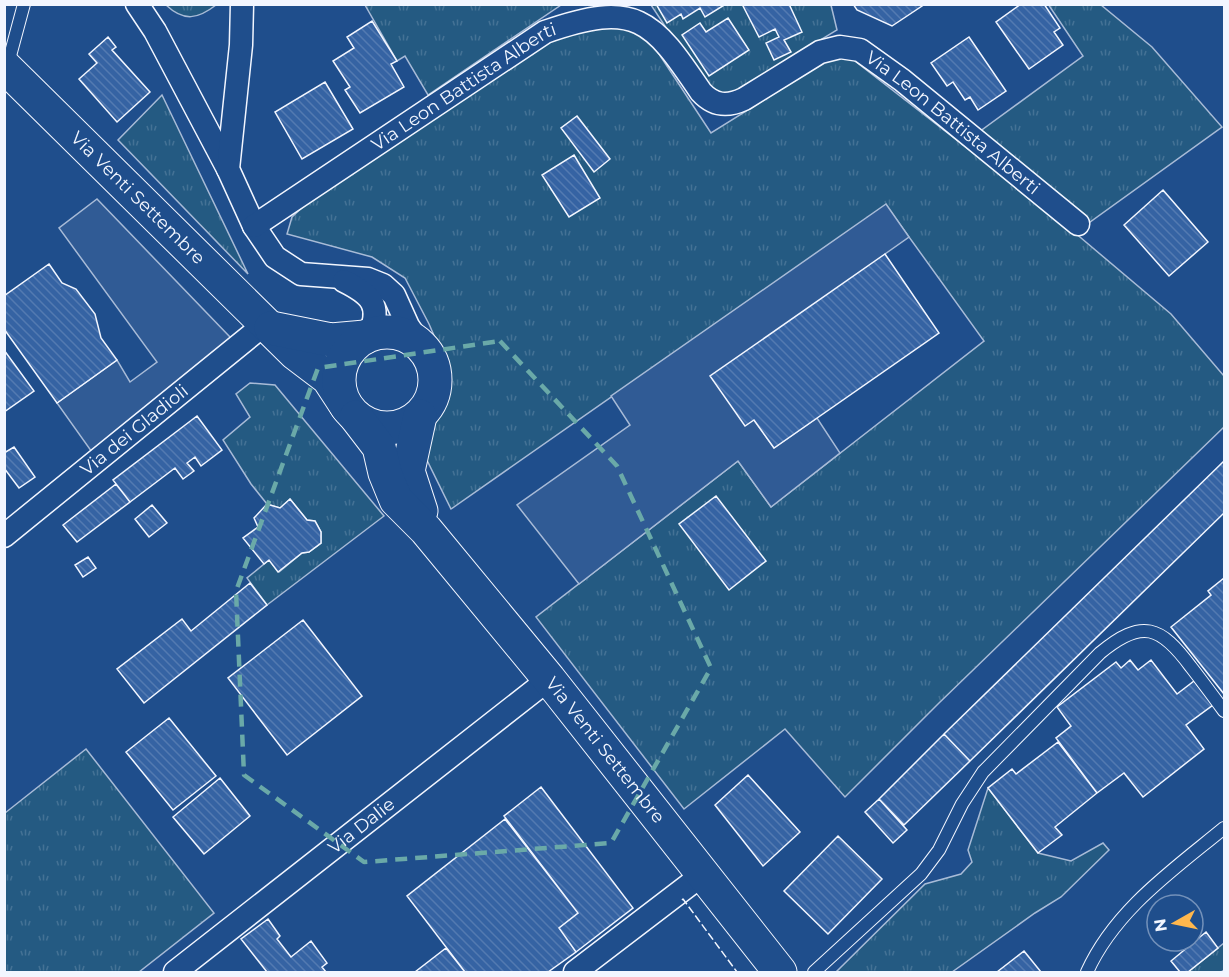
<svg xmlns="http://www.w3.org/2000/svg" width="1229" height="977" font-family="Montserrat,sans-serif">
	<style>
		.grass { fill: url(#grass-tufts); stroke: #a8bbd7; stroke-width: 1.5 }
		.parking { fill: #305b95; stroke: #a8bbd7; stroke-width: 1.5 }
		.building { fill: url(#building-back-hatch); stroke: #f2f6ff; stroke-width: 1.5 }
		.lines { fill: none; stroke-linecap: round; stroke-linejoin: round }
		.service-casing { stroke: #f2f6ff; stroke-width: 14 }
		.minor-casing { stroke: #f2f6ff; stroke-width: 25 }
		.primary-casing { stroke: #f2f6ff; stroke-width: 35 }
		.service { stroke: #1f4e8c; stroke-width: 12 }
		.minor { stroke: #1f4e8c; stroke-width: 22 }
		.primary { stroke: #1f4e8c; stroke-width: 33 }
		.fence { stroke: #f2f6ff; stroke-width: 1.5; stroke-dasharray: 8 3; stroke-linecap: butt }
		.marked { fill: none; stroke: #6aa9a8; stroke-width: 4.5; stroke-dasharray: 12 8; stroke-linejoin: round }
		.labels { text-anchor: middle; stroke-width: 4.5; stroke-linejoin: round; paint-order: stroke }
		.street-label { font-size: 18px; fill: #f2f6ff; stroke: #1f4e8c }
	</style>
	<defs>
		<pattern id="grass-tufts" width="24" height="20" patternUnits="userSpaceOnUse" patternTransform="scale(1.5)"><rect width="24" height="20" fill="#245a82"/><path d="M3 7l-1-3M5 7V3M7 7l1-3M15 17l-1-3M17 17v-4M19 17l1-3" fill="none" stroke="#447295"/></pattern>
		<pattern id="building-back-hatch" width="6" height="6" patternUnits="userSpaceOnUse" patternTransform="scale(1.5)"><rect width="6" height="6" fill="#3563a3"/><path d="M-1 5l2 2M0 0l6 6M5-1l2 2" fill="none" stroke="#537ab1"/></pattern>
	</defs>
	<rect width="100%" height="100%" fill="#1f4e8c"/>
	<!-- grass -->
	<path class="grass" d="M1048,4L1101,5L1152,47L1222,127L1090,222L979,132L1083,56Z
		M166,5H216C198,19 184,22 166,5Z
		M365,5H561L428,95L405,56L397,61Z
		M651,5H831L837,30L721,100L710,94Z
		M636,19L711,133L842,51L1061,221L1171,314L1224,376V427L939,703L845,797L785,729L684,809L536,617L738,461L771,507L984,341L886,205L451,509L420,446L447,402L450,372L429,324L405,278L372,257L287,234L292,217L306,204L569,27Z
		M162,95L248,274L118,140Z
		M250,383L275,385L384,516L267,605L247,578L269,560L279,572L302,553L309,552L321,543V532L315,521L307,520L290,499L280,508L267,504L251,484L223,440L250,417L236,394Z
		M86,749L214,913L139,972H5V813Z
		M988,788L1038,853L1071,861L1103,843L1109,850L1061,897L1035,913L952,972H836L925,884L961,874L972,862L968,850Z
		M1224,943V970L1221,972H1188Z"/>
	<!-- parking -->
	<path class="parking" d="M97,199L230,337L227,366L99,462L57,403L117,360L130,382L157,362L59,228Z
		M886,204L909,237L885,254L754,420L774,448L817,418L840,453L771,507L738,461L579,584L517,505L630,425L611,396Z"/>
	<!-- building -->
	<path class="building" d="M656,4H726L705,17L700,8L683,19L681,14L667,23Z
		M742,4H789L802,32L784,40L791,52L774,60L766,43L779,37L775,29L759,37Z
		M853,4H925L892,26L857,10Z
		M1021,4H1044L1060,28L1054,32L1063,45L1029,69L996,22Z
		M728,18L749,50L709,76L682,35L700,23L706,32Z
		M372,21L397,61L391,64L404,87L360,113L345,90L350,87L333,61L354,48L347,37Z
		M108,37L116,47L112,50L150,92L117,122L79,79L97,63L89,54Z
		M969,37L1006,91L978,110L970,97L965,100L953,82L947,86L931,63Z
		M325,82L353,129L302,159L275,112Z
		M577,116L610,159L594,172L561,128Z
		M574,155L600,198L569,217L542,175Z
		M1163,190L1208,242L1169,276L1124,225Z
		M885,254L939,333L774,448L754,420L745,426L710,376Z
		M49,264L62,283L76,289L95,314L101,338L117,360L57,403L4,329V296Z
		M4,350L34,391L4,412Z
		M197,416L222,450L201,466L195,457L187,463L194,471L183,479L175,468L130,502L113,480Z
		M14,447L35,477L19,488L4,468V453Z
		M1224,461V513L970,761L944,734Z
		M116,484L130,502L77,542L63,525Z
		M716,496L766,561L729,590L679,524Z
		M290,499L307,520L315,521L321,532V543L309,552L302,553L278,572L269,560L264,564L243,538L258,527L254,518L267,504L280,508Z
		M152,505L167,523L149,537L135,519Z
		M88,557L96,568L83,577L75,565Z
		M1224,578V694L1171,627L1211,595L1208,591Z
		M250,583L267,605L144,703L117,669L182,619L191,631Z
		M303,620L362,696L287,755L228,678Z
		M1130,660L1138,670L1151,660L1177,694L1194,681L1213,705L1186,725L1204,749L1143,797L1124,773L1097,793L1056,738L1071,726L1057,707L1116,662L1121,668Z
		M169,718L216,776L173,810L126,752Z
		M944,734L970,761L904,825L879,799Z
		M1058,742L1097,793L1055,827L1062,835L1038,853L988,788L1012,769L1016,774Z
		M748,775L800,832L763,866L715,805Z
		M220,778L250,816L204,854L173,817Z
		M541,787L633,908L576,952L559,928L578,913L504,816Z
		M879,799L907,830L893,843L865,812Z
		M505,819L578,913L559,928L576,952L548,972H465L407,896Z
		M838,836L882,879L828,934L784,891Z
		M268,919L280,936L277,939L291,957L311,941L327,963L322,967L326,972H267L241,939Z
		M1206,932L1218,948L1188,972H1180L1171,961Z
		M446,948L465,972H415Z
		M1024,951L1041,972H997Z"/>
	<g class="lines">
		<defs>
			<path id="service" d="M7,67L24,4
				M814,972L921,874L939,850L962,804L983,772L1100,653C1142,618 1161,626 1191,667C1202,681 1213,696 1224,711
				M1087,972C1115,910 1173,870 1224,828"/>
			<g id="minor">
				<path d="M137,4L155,31L228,169"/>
				<path d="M242,4L241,45L228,169L254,226L275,257L301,274L368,279L383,285L394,295L408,326L423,348"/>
				<path id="s1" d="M254,226L545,32C636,0 652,19 701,92C714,106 727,107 744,99L820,52L840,47L860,50L902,80L1078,224"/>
				<path d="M344,281C370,294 383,305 369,335"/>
				<path id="s2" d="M4,536L265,324"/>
				<path id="s3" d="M175,972L549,679"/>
				<path d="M575,972L702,875"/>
			</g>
			<g id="primary">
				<path id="s4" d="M4,66L295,353L328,378L347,407"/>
				<path d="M271,328L331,340L365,337"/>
				<circle cx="387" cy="380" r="48"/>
				<path d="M420,416L408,471L421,511"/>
				<path id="s5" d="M356,417L379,447L385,473L396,500L426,530L549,679L780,972"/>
			</g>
		</defs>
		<!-- service casing -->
		<use href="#service" class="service-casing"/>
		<!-- minor casing -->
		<use href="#minor" class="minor-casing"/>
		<!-- primary casing -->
		<use href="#primary" class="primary-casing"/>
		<!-- service -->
		<use href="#service" class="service"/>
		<!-- minor -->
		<use href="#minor" class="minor"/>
		<!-- primary -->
		<use href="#primary" class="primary"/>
		<!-- fence -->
		<path class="fence" d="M682,900L683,899L737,972"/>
	</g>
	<!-- marked area -->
	<path class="marked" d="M500,341L617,466L711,668L611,843L364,862L244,775L236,591L318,368Z"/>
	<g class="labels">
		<!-- street labels -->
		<g class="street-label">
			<text dy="6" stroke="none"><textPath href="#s1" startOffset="252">Via Leon Battista Alberti</textPath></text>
			<text dy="6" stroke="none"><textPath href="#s1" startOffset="836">Via Leon Battista Alberti</textPath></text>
			<text dy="6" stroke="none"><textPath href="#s4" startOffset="188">Via Venti Settembre</textPath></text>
			<text dy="6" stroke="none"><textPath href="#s2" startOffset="168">Via dei Gladioli</textPath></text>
			<text dy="6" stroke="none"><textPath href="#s5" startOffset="420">Via Venti Settembre</textPath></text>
			<text dy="6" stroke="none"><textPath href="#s3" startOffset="237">Via Dalie</textPath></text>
		</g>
	</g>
	<!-- border -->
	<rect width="1229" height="977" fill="none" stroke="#f2f6ff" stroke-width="12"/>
	<!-- north arrow -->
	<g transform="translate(1175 923) rotate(261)"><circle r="28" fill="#1f4e8c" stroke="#7391ba" stroke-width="1.5"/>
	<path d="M0-4.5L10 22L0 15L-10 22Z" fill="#ffb74d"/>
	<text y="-9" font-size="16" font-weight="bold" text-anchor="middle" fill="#f2f6ff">N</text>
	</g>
</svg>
